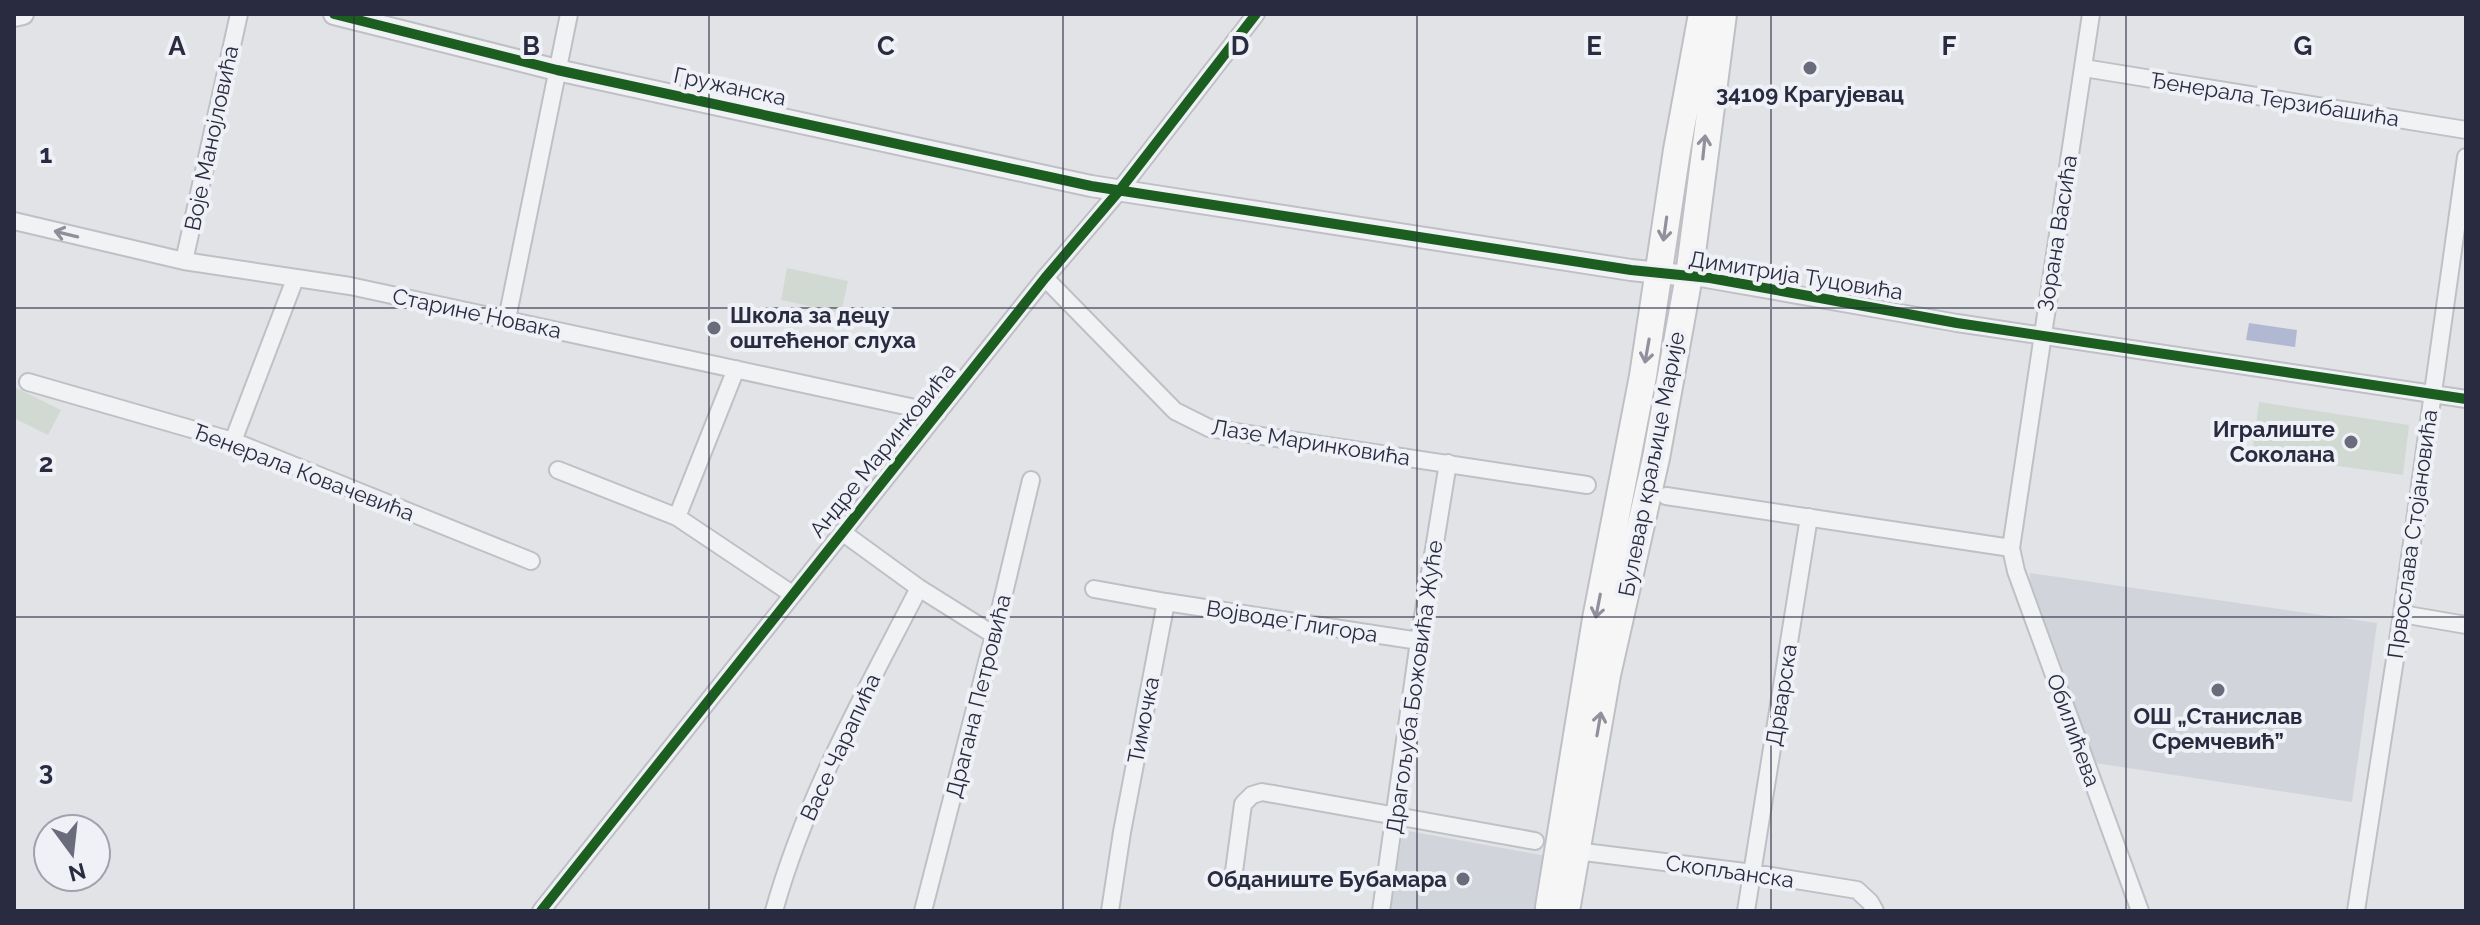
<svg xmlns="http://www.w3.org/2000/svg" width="2480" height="925" font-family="Raleway,sans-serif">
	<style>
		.built { fill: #d2d4dc }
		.green { fill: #d0dad2 }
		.water { fill: #b1b8d2 }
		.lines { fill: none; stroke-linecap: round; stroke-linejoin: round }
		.minor-casing { stroke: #bfc0c5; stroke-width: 20 }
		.tertiary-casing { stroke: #bfc0c5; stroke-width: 24 }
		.primary-casing { stroke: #bfc0c5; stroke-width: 30 }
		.minor { stroke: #f1f2f4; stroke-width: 16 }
		.tertiary { stroke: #f1f2f4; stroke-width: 20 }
		.primary { stroke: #f6f6f6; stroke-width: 26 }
		.cycleway-casing { stroke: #f0f1f7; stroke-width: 15 }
		.cycleway { stroke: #1b5e20; stroke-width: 10 }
		.oneway { stroke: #90919c }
		.oneway2 { stroke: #8d8f9a }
		.grid { fill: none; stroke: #292c41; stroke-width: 2; stroke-opacity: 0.55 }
		.poi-dot { fill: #6a6c7b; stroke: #f0f1f7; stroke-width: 3 }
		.labels { text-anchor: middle; stroke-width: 8; stroke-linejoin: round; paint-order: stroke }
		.street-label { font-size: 22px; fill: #292c41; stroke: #f0f1f7 }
		.poi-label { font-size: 22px; font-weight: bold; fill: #292c41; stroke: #f0f1f7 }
		.grid-label { font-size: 26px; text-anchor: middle; font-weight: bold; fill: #292c41; stroke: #f0f1f7; stroke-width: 8; stroke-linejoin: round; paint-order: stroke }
	</style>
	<rect width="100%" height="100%" fill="#e2e3e7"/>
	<!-- built -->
	<path class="built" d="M2030,573L2377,623L2352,802L2095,763L2029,583Z
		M1403,830L1552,857L1543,911H1390Z"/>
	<!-- green -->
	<path class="green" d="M787,268L848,281L841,313L781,300Z
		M14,387L61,410L48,435L14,418Z
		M2259,402L2409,425L2403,475L2252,454Z"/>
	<!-- water -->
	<path class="water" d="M2249,323L2297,330L2295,347L2246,340Z"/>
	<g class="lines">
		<defs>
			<path id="minor" d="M2091,14L2011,548L2016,571L2140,911
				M2084,68L2466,130
				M14,221L184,261L350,286L938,413
				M184,261L239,14
				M1689,276L1957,323L2466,399
				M1045,278L1175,411L1209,428L1587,485
				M507,319L569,14
				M28,382L233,441L531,561
				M233,441L295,279
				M558,470L677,517L792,594
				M1666,496L2011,548
				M677,517L736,369
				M842,532L919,588L994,635
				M1094,589L1166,602L1122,832L1110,911
				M1166,602L1419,641
				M2402,614L2466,625
				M1576,851L1753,873L1857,890L1870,902L1875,911
				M1233,879L1243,804L1252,795L1262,792L1535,841
				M541,911L1045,278L1119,191L1256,14
				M774,911C806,796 865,693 919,588
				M923,911L994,635L1031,480
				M1381,911L1419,641L1448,463
				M1746,911L1809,517
				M2356,911L2402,614L2466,157"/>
			<path id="tertiary" d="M334,14L557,70L1091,186L1631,270L1689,276
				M14,16L23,14"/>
			<path id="primary" d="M1549,907L1596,619L1643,376L1677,150L1702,14
				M1566,911L1607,675L1656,458L1689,276L1723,14"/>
		</defs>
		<!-- minor casing -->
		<use href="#minor" class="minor-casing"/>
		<!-- tertiary casing -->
		<use href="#tertiary" class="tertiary-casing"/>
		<!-- primary casing -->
		<use href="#primary" class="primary-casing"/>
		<!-- minor -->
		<use href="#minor" class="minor"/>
		<!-- tertiary -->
		<use href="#tertiary" class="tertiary"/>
		<!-- primary -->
		<use href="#primary" class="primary"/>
		<defs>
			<path id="cycleway" d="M334,14L557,70L1091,186L1631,270L1710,278L1957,323L2466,399
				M541,911L1045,278L1119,191L1256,14"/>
		</defs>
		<!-- cycleway casing -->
		<use href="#cycleway" class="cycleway-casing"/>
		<!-- cycleway -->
		<use href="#cycleway" class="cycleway"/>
	</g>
	<!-- one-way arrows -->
	<defs><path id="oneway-shaft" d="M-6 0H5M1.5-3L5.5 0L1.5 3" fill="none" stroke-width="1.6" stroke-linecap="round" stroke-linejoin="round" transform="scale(2)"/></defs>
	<g class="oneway">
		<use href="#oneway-shaft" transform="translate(1704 147) rotate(-84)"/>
		<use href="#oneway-shaft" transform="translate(1665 229) rotate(98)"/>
		<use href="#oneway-shaft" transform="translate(1647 351) rotate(100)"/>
		<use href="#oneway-shaft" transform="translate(1598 606) rotate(101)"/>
		<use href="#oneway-shaft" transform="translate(1599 724) rotate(-80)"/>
	</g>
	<use class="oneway2" href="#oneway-shaft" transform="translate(66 234) rotate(-166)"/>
	<!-- grid -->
	<path class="grid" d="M354,14V911M709,14V911M1063,14V911M1417,14V911M1771,14V911M2126,14V911M14,308H2466M14,617H2466"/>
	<!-- markers -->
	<g class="poi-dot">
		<circle cx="1810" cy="68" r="8"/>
		<circle cx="714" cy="328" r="8"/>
		<circle cx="2351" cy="442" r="8"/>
		<circle cx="2218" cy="690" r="8"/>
		<circle cx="1463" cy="879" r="8"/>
	</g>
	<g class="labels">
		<!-- street labels -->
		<g class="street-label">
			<text transform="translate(730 86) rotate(12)" y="8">Гружанска</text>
			<text transform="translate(2275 99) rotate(9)" y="8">Ђенерала Терзибашића</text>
			<text transform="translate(211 138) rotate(-78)" y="8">Воје Манојловића</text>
			<text transform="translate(2057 233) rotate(-81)" y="8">Зорана Васића</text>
			<text transform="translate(1796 275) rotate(9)" y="8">Димитрија Туцовића</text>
			<text transform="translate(477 313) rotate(12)" y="8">Старине Новака</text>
			<text transform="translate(1311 442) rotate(9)" y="8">Лазе Маринковића</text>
			<text transform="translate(882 450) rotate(-51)" y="8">Андре Маринковића</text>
			<text transform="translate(1651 464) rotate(-79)" y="8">Булевар краљице Марије</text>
			<text transform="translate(304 472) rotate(21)" y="8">Ђенерала Ковачевића</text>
			<text transform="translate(2412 534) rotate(-82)" y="8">Првослава Стојановића</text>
			<text transform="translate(1292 621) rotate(9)" y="8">Војводе Глигора</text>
			<text transform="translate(1414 687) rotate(-82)" y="8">Драгољуба Божовића Жуће</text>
			<text transform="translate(1781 695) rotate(-81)" y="8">Дрварска</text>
			<text transform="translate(978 696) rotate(-76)" y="8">Драгана Петровића</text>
			<text transform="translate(1143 720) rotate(-79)" y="8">Тимочка</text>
			<text transform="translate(2074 730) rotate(70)" y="8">Обилићева</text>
			<text transform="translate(840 747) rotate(-65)" y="8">Васе Чарапића</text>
			<text transform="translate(1730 871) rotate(8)" y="8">Скопљанска</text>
		</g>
		<!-- poi labels -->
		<g class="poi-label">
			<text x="1810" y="102">34109 Крагујевац</text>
			<text x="730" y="323" text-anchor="start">Школа за децу<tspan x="730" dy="25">оштећеног слуха</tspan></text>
			<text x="2335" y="437" text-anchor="end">Игралиште<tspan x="2335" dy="25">Соколана</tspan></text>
			<text x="2218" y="724">ОШ „Станислав<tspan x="2218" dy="25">Сремчевић”</tspan></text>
			<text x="1447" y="887" text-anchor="end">Обданиште Бубамара</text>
		</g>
	</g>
	<g class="grid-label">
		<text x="177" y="55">A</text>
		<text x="531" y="55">B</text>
		<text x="886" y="55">C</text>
		<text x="1240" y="55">D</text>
		<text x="1594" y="55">E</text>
		<text x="1949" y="55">F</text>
		<text x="2303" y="55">G</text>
		<text x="46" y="163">1</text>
		<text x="46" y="472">2</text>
		<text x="46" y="780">3</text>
	</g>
	<!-- border -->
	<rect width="2480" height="925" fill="none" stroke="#292c41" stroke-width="32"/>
	<!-- north arrow -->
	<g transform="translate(72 853) rotate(165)"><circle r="38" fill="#f0f1f7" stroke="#a0a2ae" stroke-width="2"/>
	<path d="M0-6L14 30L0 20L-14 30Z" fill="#6a6c7b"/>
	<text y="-12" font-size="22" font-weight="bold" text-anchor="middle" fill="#292c41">N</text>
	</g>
</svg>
